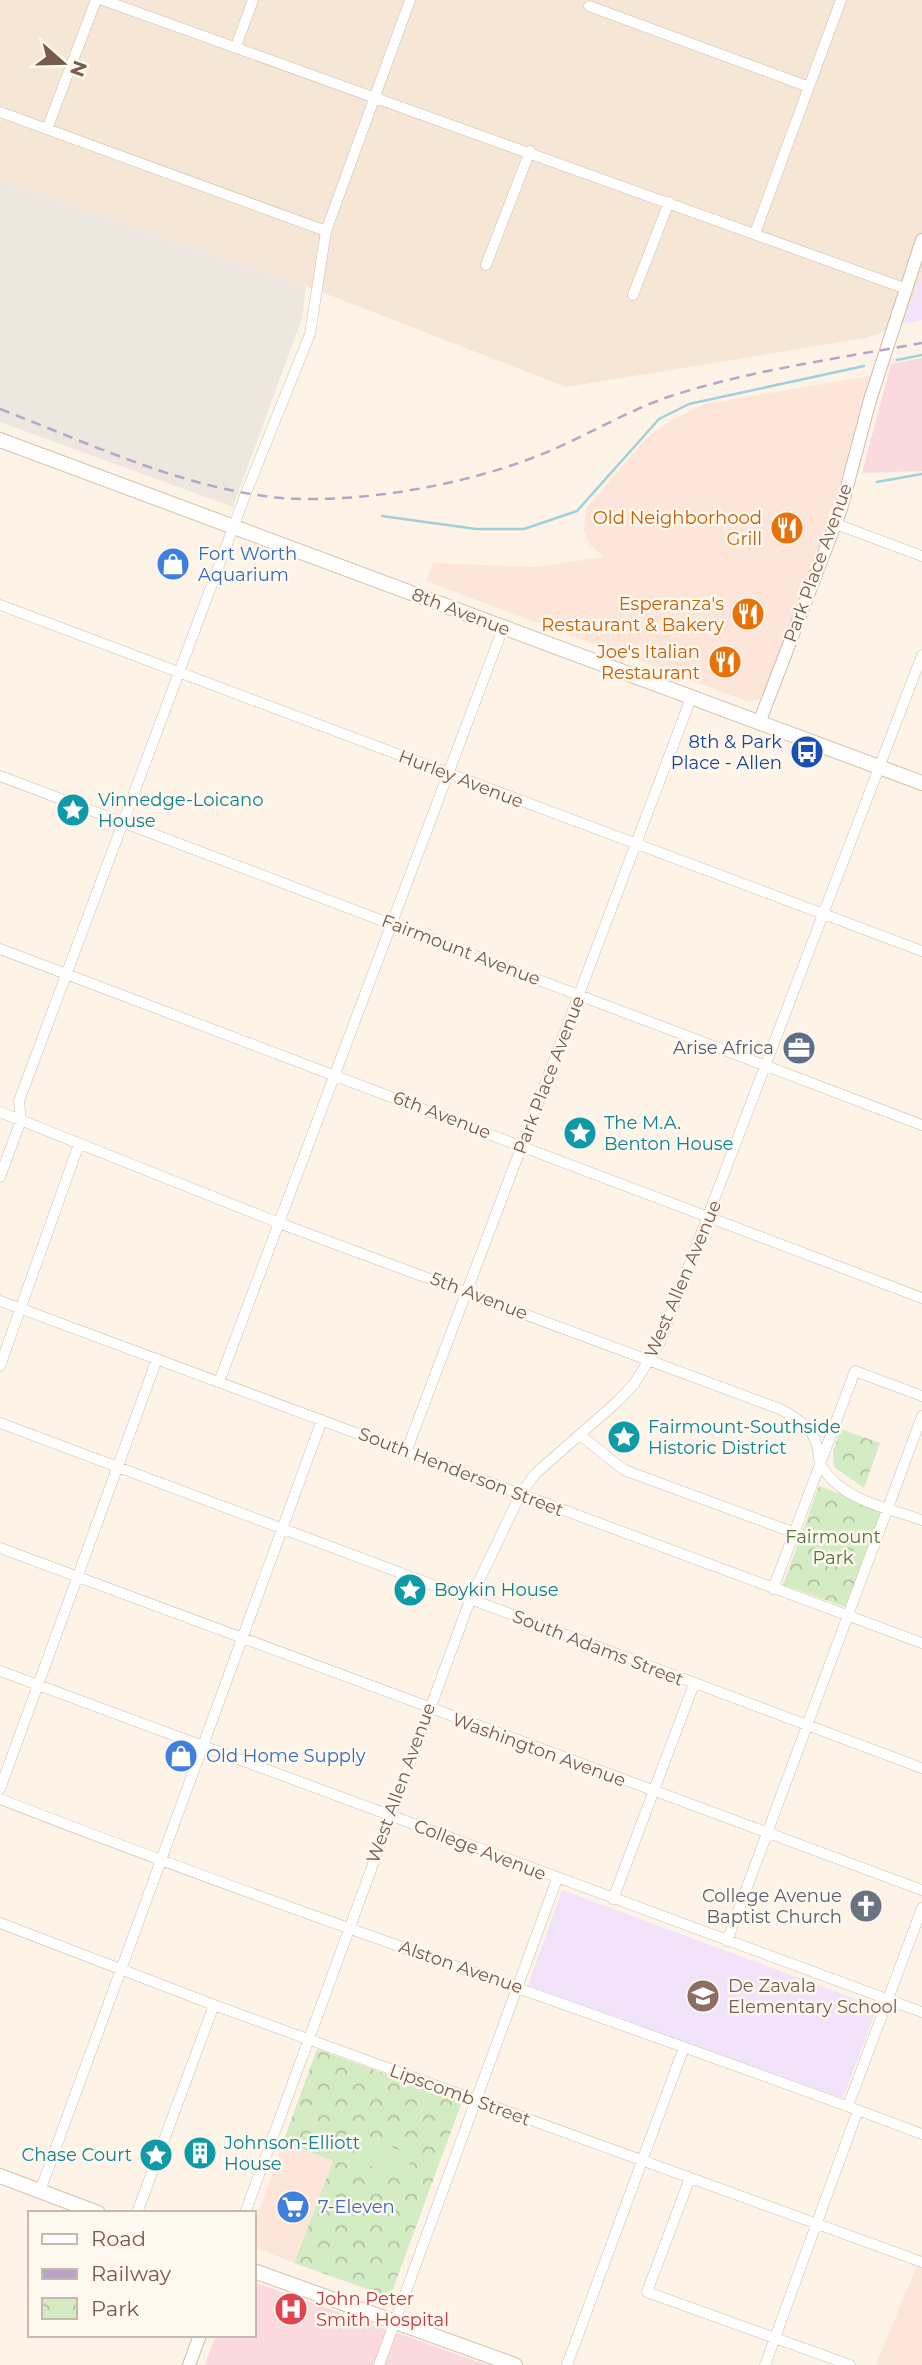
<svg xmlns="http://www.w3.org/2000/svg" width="922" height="2365" font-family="Montserrat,sans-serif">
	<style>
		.residential { fill: #f5e6d5 }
		.commercial { fill: #fde5da }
		.industrial { fill: #ede7e0 }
		.education { fill: #f1e3fa }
		.medical { fill: #fbdadd }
		.park { fill: url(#park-crowns) }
		.pitch { fill: #d4ecc4 }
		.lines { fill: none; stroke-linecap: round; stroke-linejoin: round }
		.stream { stroke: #a0d1da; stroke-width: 2.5 }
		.minor-casing { stroke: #cfbcac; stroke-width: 11 }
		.tertiary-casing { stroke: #cfbcac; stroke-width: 14 }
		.secondary-casing { stroke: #d5beac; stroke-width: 16 }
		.minor { stroke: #fff; stroke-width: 10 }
		.tertiary { stroke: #fff; stroke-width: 12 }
		.secondary { stroke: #fff; stroke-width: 14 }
		.rail { stroke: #b7a4c8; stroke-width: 2.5; stroke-dasharray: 10 7; stroke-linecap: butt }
		.labels { text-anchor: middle; stroke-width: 5; stroke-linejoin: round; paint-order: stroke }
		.food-label { font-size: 18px; fill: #c56008; stroke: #fff8ee; text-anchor: end }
		.shop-label { font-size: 18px; fill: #366cbe; stroke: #fff8ee; text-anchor: start }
		.street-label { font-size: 18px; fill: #785b4a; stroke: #fff8ee }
		.transit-label { font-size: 18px; fill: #164399; stroke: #fff8ee; text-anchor: end }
		.culture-label { font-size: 18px; fill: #0d838f; stroke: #fff8ee; text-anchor: start }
		.service-label { font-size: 18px; fill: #4e5e75; stroke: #fff8ee; text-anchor: end }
		.park-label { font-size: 18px; fill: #4f783f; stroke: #fff8ee }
		.worship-label { font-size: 18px; fill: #5b616d; stroke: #fff8ee; text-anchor: end }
		.education-label { font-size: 18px; fill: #785e54; stroke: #fff8ee; text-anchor: start }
		.health-label { font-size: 18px; fill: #be3a42; stroke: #fff8ee; text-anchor: start }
	</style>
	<defs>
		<pattern id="park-crowns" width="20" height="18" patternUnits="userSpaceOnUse" patternTransform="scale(1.75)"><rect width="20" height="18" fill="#d4ecc4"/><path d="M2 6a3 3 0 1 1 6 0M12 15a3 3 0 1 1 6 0" fill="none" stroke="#b1c2a1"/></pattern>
	</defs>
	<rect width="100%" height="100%" fill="#fdf4e7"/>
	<!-- residential -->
	<path class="residential" d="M0,0H922V273L903,324L866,338L566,387L306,286L0,180Z"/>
	<!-- commercial -->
	<path class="commercial" d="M870,376L827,532L761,698L749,702L426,581L433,563L534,567L604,557L589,544L584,530L586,509L645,439L668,422L704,404Z
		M283,2142L333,2161L294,2263L254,2247V2225Z
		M922,2253V2365H876L890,2331Z"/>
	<!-- industrial -->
	<path class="industrial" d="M0,180L306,286L302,318L233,507L0,422Z"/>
	<!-- education -->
	<path class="education" d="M922,273V320L903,324Z
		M562,1890L877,2007L843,2098L528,1986Z"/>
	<!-- medical -->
	<path class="medical" d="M922,358V471L862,473L891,364Z
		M254,2282L487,2365H205L216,2335H254Z"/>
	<!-- park -->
	<path class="park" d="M841,1429L880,1443L864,1488L834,1467L833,1451Z
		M819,1486L883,1510L848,1608L783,1585Z
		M317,2049L462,2102L390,2297L294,2263L333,2161L283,2142Z"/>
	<!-- pitch -->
	<path class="pitch" d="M365,2138L413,2155L404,2178L357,2161Z"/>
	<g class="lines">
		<!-- stream -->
		<path class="stream" d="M897,360L922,355
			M877,482L922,474
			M382,516L476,529H524L577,511L659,419L689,404L864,366"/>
		<defs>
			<path id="minor" d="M103,0L904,288
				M589,6L809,87
				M236,46L253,0
				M0,112L326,231
				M47,129L96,0
				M755,233L841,0
				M486,265L530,151
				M633,295L669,202
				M836,524L922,556
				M0,605L922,951
				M0,776L922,1125
				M0,949L922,1298
				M0,1112L279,1223L780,1409C796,1418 813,1427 817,1446C819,1453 818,1461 822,1467C843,1501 888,1508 922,1520
				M0,1177L21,1120L19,1101L246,493L310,334L326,231L410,0
				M0,1301L922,1643
				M0,1366L79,1144
				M219,1382L503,628
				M0,1423L922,1768
				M580,1435L624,1470L795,1533
				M406,1452L691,698
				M0,1548L922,1890
				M773,1589L855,1371L922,1396
				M0,1671C308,1784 615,1899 922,2012
				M0,1789L157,1359
				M0,1799C305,1918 616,2019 922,2134
				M613,1899L694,1684
				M0,1923L214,2005L922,2262
				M727,1941L922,1416
				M848,2106L922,1908
				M690,2178L647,2292L850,2365
				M40,2191L322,1420
				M137,2213L214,2005
				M245,2213L470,1600L520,1495L535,1474L618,1401L634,1384L659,1344L922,655
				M379,2365L557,1879
				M567,2365L684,2047
				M765,2365L858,2110"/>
			<path id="tertiary" d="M759,723L841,509L870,400L922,240
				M189,2365L200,2335"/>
			<path id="secondary" d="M0,440L922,783
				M0,2176L98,2213
				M254,2271L515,2365"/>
		</defs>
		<!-- minor casing -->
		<use href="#minor" class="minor-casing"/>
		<!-- tertiary casing -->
		<use href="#tertiary" class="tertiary-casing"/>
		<!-- secondary casing -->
		<use href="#secondary" class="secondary-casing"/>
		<!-- minor -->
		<use href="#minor" class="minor"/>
		<!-- tertiary -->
		<use href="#tertiary" class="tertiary"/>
		<!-- secondary -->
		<use href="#secondary" class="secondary"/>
		<!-- rail -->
		<path class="rail" d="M0,409C91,444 184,489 282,498C365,504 476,483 552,450C591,433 628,411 668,397C746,371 840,358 922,343"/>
	</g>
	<!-- icons -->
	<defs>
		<symbol id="restaurant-disc" viewBox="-11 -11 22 22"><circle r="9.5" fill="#e8710a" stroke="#fff8ee"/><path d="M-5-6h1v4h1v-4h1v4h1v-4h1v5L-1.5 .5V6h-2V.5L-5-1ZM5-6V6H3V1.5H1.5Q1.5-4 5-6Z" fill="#fff"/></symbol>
		<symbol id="shop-disc" viewBox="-11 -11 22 22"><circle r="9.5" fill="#3f7fe0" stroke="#fff8ee"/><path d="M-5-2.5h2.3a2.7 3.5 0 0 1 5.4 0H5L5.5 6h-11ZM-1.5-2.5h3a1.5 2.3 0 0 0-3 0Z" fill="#fff"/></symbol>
		<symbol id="bus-disc" viewBox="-11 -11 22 22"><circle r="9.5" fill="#1a4fb4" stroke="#fff8ee"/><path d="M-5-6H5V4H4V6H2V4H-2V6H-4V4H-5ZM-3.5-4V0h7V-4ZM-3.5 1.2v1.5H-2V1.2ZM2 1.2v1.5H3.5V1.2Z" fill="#fff"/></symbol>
		<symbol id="sight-disc" viewBox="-11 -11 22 22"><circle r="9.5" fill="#0f9aa8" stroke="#fff8ee"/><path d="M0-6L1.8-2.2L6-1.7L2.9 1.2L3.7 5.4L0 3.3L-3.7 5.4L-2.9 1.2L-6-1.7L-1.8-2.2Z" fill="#fff"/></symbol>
		<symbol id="office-disc" viewBox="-11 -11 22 22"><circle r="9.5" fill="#5c6f8a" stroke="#fff8ee"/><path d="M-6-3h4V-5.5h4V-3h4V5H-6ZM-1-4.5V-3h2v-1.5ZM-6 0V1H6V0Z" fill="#fff"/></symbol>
		<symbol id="church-disc" viewBox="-11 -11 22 22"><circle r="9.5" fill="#6b7280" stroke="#fff8ee"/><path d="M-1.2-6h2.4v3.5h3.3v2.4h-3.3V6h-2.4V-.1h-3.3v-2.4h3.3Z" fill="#fff"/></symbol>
		<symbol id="school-disc" viewBox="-11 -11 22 22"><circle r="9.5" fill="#8d6e63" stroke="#fff8ee"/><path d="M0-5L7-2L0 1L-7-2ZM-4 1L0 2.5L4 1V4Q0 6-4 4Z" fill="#fff"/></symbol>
		<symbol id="building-disc" viewBox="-11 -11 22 22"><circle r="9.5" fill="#0f9aa8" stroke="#fff8ee"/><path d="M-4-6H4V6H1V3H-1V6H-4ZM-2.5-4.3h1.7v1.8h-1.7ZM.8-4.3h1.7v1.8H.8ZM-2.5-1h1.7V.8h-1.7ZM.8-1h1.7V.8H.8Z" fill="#fff"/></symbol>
		<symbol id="supermarket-disc" viewBox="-11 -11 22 22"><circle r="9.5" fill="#3f7fe0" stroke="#fff8ee"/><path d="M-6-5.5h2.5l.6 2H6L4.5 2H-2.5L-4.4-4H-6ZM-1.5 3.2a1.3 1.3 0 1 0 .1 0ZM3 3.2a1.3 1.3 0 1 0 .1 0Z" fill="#fff"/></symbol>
		<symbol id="hospital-disc" viewBox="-11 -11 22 22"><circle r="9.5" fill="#e0444e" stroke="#fff8ee"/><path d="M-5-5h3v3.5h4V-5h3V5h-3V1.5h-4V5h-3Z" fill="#fff"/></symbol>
	</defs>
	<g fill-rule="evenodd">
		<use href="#restaurant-disc" x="768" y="509" width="38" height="38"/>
		<use href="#shop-disc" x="154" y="545" width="38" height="38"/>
		<use href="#restaurant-disc" x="729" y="595" width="38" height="38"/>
		<use href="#restaurant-disc" x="706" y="643" width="38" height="38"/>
		<use href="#bus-disc" x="788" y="733" width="38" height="38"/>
		<use href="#sight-disc" x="54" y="791" width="38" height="38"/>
		<use href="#office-disc" x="780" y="1029" width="38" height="38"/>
		<use href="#sight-disc" x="561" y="1114" width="38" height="38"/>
		<use href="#sight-disc" x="605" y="1418" width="38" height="38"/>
		<use href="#sight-disc" x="391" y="1571" width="38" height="38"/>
		<use href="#shop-disc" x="162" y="1737" width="38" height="38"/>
		<use href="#church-disc" x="847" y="1887" width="38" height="38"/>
		<use href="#school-disc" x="684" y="1977" width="38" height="38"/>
		<use href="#building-disc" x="181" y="2134" width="38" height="38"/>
		<use href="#sight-disc" x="137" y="2136" width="38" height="38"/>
		<use href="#supermarket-disc" x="274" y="2188" width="38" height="38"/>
		<use href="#hospital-disc" x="272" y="2290" width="38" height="38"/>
	</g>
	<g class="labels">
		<!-- food labels -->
		<g class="food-label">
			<text x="762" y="524">Old Neighborhood<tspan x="762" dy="21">Grill</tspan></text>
			<text x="724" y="610">Esperanza's<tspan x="724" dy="21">Restaurant &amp; Bakery</tspan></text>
			<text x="700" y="658">Joe's Italian<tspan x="700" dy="21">Restaurant</tspan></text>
		</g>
		<!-- shop labels -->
		<g class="shop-label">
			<text x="198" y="560">Fort Worth<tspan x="198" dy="21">Aquarium</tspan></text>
			<text x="206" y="1762">Old Home Supply</text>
			<text x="318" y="2213">7-Eleven</text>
		</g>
		<!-- street labels -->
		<g class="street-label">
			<text transform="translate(818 563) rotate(-70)" y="6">Park Place Avenue</text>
			<text transform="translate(461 612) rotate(21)" y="6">8th Avenue</text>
			<text transform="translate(461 779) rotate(21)" y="6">Hurley Avenue</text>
			<text transform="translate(461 950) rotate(21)" y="6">Fairmount Avenue</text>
			<text transform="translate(549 1075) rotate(-69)" y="6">Park Place Avenue</text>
			<text transform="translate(442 1115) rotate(21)" y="6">6th Avenue</text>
			<text transform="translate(683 1279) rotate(-67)" y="6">West Allen Avenue</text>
			<text transform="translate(479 1296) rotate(21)" y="6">5th Avenue</text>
			<text transform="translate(461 1472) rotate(21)" y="6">South Henderson Street</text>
			<text transform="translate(598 1648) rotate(21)" y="6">South Adams Street</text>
			<text transform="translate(539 1750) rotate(20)" y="6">Washington Avenue</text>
			<text transform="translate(401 1783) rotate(-70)" y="6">West Allen Avenue</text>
			<text transform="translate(480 1850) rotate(21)" y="6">College Avenue</text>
			<text transform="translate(461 1967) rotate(19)" y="6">Alston Avenue</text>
			<text transform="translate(460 2095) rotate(20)" y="6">Lipscomb Street</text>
		</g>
		<!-- transit labels -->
		<g class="transit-label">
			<text x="782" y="748">8th &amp; Park<tspan x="782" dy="21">Place - Allen</tspan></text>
		</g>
		<!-- culture labels -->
		<g class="culture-label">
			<text x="98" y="806">Vinnedge-Loicano<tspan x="98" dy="21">House</tspan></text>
			<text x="604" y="1129">The M.A.<tspan x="604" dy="21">Benton House</tspan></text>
			<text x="648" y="1433">Fairmount-Southside<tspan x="648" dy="21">Historic District</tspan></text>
			<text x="434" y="1596">Boykin House</text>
			<text x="224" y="2149">Johnson-Elliott<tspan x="224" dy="21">House</tspan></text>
			<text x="132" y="2161" text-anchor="end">Chase Court</text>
		</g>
		<!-- service labels -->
		<g class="service-label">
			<text x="774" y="1054">Arise Africa</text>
		</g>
		<!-- park labels -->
		<g class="park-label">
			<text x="833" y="1543">Fairmount<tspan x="833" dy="21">Park</tspan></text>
		</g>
		<!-- worship labels -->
		<g class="worship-label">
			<text x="842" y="1902">College Avenue<tspan x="842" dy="21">Baptist Church</tspan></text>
		</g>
		<!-- education labels -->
		<g class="education-label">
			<text x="728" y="1992">De Zavala<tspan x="728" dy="21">Elementary School</tspan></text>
		</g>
		<!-- health labels -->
		<g class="health-label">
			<text x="316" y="2305">John Peter<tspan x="316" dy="21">Smith Hospital</tspan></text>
		</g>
	</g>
	<!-- legend -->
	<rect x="28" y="2211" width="228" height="126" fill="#fff8ee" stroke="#c9b9ac" stroke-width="2"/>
	<rect x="42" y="2234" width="35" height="10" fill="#ffffff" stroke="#c9b9ac" stroke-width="2"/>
	<text x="91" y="2246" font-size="21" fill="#785b4a">Road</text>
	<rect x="42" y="2269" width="35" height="10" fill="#b7a4c8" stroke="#c9b9ac" stroke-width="2"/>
	<text x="91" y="2281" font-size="21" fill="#785b4a">Railway</text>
	<rect x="42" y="2298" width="35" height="21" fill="url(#park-crowns)" stroke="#c9b9ac" stroke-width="2"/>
	<text x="91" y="2316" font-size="21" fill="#785b4a">Park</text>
	<!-- north arrow -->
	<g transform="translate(63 63) rotate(110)" stroke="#fff8ee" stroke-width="5" paint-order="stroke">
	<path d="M0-5L12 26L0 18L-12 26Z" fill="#785b4a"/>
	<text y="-10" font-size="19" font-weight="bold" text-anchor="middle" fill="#785b4a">N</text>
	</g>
</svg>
